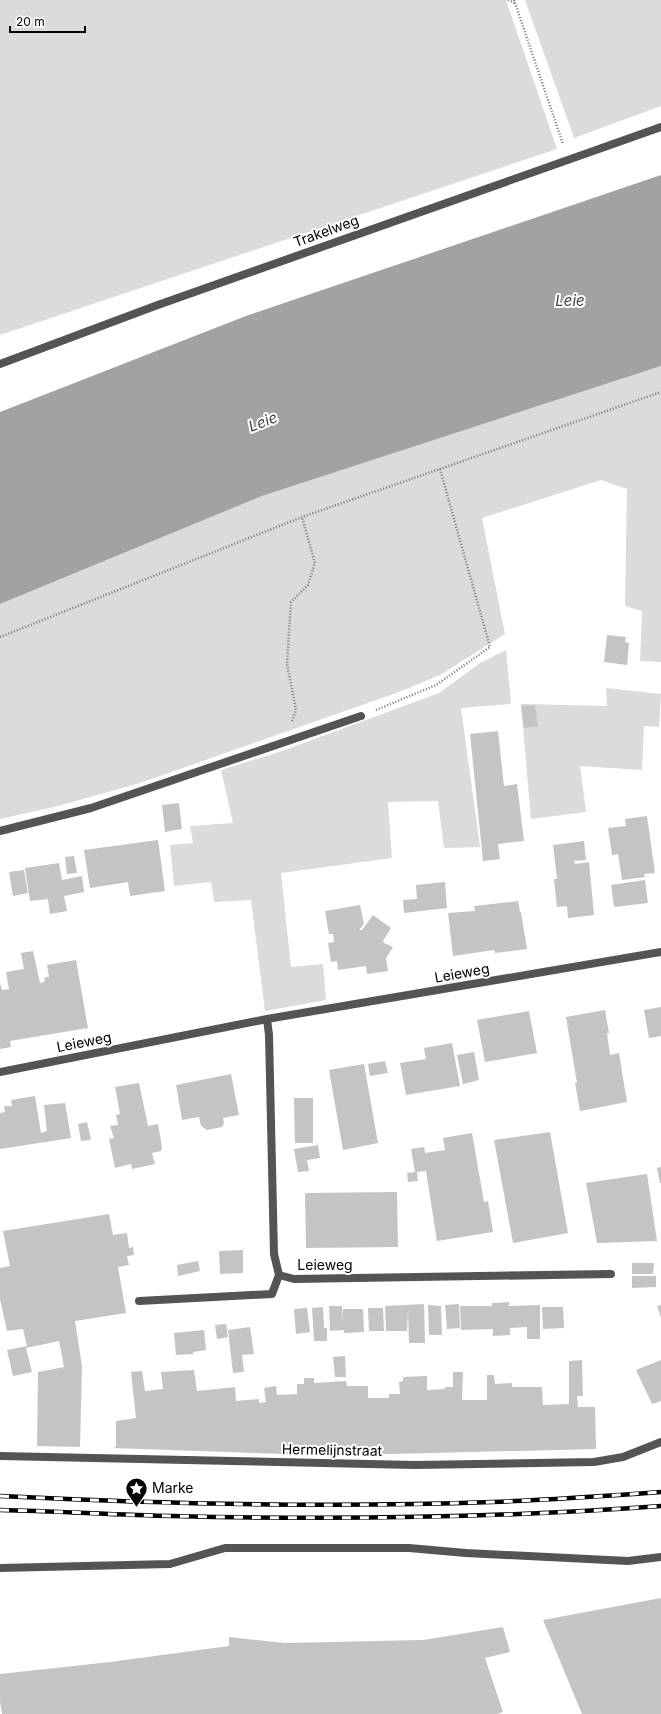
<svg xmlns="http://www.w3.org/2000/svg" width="661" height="1714" font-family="Inter,sans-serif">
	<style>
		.green { fill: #dbdbdb }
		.water { fill: #a2a2a2 }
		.building { fill: #c4c4c4 }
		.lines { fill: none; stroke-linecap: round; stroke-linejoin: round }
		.path { stroke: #767676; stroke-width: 2.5; stroke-dasharray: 1 2; stroke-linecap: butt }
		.lane { stroke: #545454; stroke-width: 8 }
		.street { stroke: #545454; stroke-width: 8 }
		.rail-casing { stroke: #000; stroke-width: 4.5 }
		.rail { stroke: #fff; stroke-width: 3; stroke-dasharray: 9; stroke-linecap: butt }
		.labels { text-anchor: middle; stroke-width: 4; stroke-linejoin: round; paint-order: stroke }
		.street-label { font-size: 14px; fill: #000; stroke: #fff }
		.poi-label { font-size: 14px; fill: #000; stroke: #fff; text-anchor: start }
		.water-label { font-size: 15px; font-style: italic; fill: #434343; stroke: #fff }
	</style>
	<rect width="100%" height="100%" fill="#fff"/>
	<!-- green -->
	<path class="green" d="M0,0H506L557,149L0,335Z
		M525,0H661V106L574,138Z
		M661,366V662L640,661L642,611L625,606L627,489L601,480L482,518L505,634L440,675L399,692L140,783L58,806L0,819V604L262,496Z
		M506,650L511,704L461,708L480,847L444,848L438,801L388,802L392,858L281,873L291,967L323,964L326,1000L265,1011L251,900L214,902L211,882L174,886L170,845L193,843L190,826L233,823L221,770L282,751L439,693L480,663Z
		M606,688L661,694L659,727L644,726L642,770L580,766L586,812L531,819L521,704L607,706Z"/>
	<!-- water -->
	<path class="water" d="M661,175V366L262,496L0,604V412L246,316Z"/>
	<!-- building -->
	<path class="building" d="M607,635L626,637L625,642L629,643L627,665L604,662Z
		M535,705L538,726L524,728L521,706Z
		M498,731L504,786L517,784L524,841L498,844L500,859L483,861L470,734Z
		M179,803L182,829L165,832L162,805Z
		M647,816L655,873L644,874L645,877L622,880L618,854L612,855L608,828L626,826L625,819Z
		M158,840L165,891L130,896L128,882L90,888L84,850Z
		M584,841L586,860L574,861L575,864L589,862L594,915L568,918L567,906L557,907L554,879H557L553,845Z
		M74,856L77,873L67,874L65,857Z
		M59,863L62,880L82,876L84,892L64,896L67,911L50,914L48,899L30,901L25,868Z
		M24,870L28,893L13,896L9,872Z
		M645,880L648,903L614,907L611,885Z
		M445,882L447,908L404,913L403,900L417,899L416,885Z
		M518,901L520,912H521L527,949L495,953L494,950L453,956L448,913L475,911L474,906Z
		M360,905L364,924L359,930H362L373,915L391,928L383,941L384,943L393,947L386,958L388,971L367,974L366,966L338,970L337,961L331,962L328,943L334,942L333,934H329L325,911Z
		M33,951L40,983L44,982L45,977H49L47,965L76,960L88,1028L10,1041L11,1047L0,1049V983L2,990L9,989L6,972L24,969L21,953Z
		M661,1007V1036L649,1038L644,1010Z
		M605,1010L609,1033H607L610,1055L619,1053L627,1102L580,1111L575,1083H577L566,1017Z
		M529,1011L537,1053L485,1062L477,1020Z
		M452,1043L460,1086L406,1095L400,1063L426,1059L424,1048Z
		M474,1052L479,1080L463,1084L457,1055Z
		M385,1061L388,1073L370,1076L368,1064Z
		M364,1064L378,1143L343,1150L329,1070Z
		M231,1074L239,1115L223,1118L224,1123L222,1127L207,1130L201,1126L199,1117L182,1120L176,1085Z
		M139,1083L148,1126L158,1124L162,1147L161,1151L152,1153L155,1164L132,1169L131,1164L115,1168L109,1139L114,1138L110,1126L118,1125L116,1115L120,1114L115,1087Z
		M35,1096L41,1133L47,1131L44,1105L65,1103L71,1138L0,1149V1113L5,1112L4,1106H12L11,1100Z
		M294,1098H313V1143H295Z
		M87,1122L91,1140L81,1141L78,1124Z
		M550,1132L568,1233L513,1243L494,1140Z
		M472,1133L484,1202L488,1201L493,1232L437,1241L426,1171L417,1172L418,1181L408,1182L407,1173L415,1172L411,1149L424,1147L425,1153L445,1150L443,1138Z
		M318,1145L320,1158L307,1160L309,1171L298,1172L294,1149Z
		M661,1167V1183H660L657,1168Z
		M647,1174L657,1241L597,1243L586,1183Z
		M397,1192L398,1247L306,1248L305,1193Z
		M109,1214L113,1235L127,1233L129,1248L133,1247L134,1255L127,1256L129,1265L118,1267L126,1313L75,1321L82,1366L80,1447L37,1446L38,1372L64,1367L59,1341L26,1348L32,1372L13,1376L7,1350L27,1346L23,1329L7,1331L0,1299V1268L10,1266L3,1231Z
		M243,1250V1273L220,1274L219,1251Z
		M198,1261L200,1271L178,1276L177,1265Z
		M632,1263H654L653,1274H632Z
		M632,1276H656V1287L632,1288Z
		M509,1302V1306L540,1305V1339H527V1327L510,1328V1335L493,1336V1329L461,1330L460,1306H492V1303Z
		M424,1304L425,1343H409L408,1312L407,1331H386L385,1306Z
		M459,1304L460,1328L447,1329L445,1305Z
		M428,1305L441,1306L442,1335H429Z
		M661,1305V1318L657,1306Z
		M329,1306H342L343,1322V1309H363L364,1332L344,1333V1330L330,1331Z
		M323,1307L324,1328H327V1341H314L312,1308Z
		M542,1307H563L564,1328L543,1329Z
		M307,1308L310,1332L296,1334L294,1309Z
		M368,1308H383L384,1331H369Z
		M226,1324L228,1337L217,1339L215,1325Z
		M250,1327L254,1354L242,1355L244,1372L233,1373L228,1330Z
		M204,1330L206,1350L193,1352V1354L176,1355L174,1333Z
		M345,1356L346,1377H335L333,1357Z
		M582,1360L583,1396H577L578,1407H595L596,1449L391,1454H283L113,1448L116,1447V1421L136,1418L131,1372L142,1371L145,1391L163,1389L161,1372L194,1370L197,1391L235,1387L236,1401L259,1399V1403L266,1402L264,1388L276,1386L277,1395L297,1394V1384H304V1378H314V1383L346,1381L347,1386H368V1398H389V1394H400L399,1382L403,1381V1377L427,1376V1390L445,1389V1387H453V1372H463L462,1400H487V1375H494L495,1384L512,1383V1387H542L543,1405L569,1404V1361Z
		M661,1360V1401L652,1404L636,1370Z
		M661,1598V1714H582L543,1620Z
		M503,1627L510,1652L485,1658L503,1712L497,1714H2L0,1702V1674L110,1662L229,1646V1637L285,1643L423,1640Z"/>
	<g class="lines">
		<!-- path -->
		<path class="path" d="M508,0L515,3
			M514,0L563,144
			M0,637L302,517L661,392
			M376,710L436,685L490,647L440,469
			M292,721L296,710L287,664L291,602L308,585L315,563L302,517"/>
		<!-- lane -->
		<path class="lane" d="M0,364L155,306L661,127
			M0,831L91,808L361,716
			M0,1568L170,1564L225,1548H409L466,1553L628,1561L661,1557"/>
		<!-- street -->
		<path class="street" d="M0,1072L267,1019L661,952
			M279,1275L294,1279L611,1274
			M139,1301L272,1294L279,1275L274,1254L269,1035L267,1019
			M0,1456L415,1465L594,1462L623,1457L661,1442"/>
		<defs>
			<path id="rail" d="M0,1496C164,1504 328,1508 492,1502C548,1500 605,1496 661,1492
				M0,1510C58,1511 115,1515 173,1516C336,1520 499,1518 661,1506"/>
		</defs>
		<!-- rail casing -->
		<use href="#rail" class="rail-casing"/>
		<!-- rail -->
		<use href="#rail" class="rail"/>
	</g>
	<!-- icons -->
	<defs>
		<symbol id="sight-pin" viewBox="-11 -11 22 30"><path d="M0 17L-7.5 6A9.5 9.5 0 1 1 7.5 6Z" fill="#000" stroke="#fff"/><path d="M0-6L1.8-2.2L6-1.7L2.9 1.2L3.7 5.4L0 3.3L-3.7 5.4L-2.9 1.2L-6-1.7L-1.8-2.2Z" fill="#fff"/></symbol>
	</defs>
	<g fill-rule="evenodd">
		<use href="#sight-pin" x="124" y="1476" width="25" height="34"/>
	</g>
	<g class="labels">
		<!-- street labels -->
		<g class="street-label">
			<text transform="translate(326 231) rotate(-20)" y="5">Trakelweg</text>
			<text transform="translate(462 973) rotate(-10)" y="5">Leieweg</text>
			<text transform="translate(84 1042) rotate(-11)" y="5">Leieweg</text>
			<text x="325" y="1270">Leieweg</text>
			<text transform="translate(332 1450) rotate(1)" y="5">Hermelijnstraat</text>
		</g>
		<!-- poi labels -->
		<g class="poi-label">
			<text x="152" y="1493">Marke</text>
		</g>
		<!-- water labels -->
		<g class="water-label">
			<text x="570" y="306">Leie</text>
			<text transform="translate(263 422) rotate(-21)" y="5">Leie</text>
		</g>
	</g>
	<!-- scale -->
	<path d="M10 26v6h75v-6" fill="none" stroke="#000000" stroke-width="2"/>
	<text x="16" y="26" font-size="12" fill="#000000" stroke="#ffffff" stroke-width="3" paint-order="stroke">20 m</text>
</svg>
